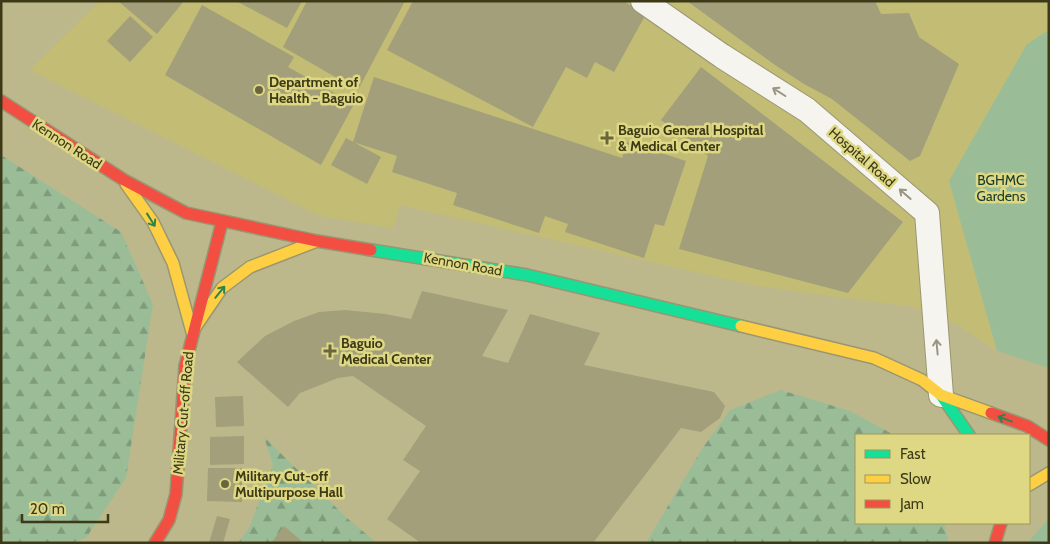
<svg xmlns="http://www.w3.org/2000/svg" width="1050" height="544" font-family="Cabin,sans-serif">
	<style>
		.built { fill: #c3bc75 }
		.green { fill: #9abd98 }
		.forest { fill: url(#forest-firs) }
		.building { fill: #a29f7a }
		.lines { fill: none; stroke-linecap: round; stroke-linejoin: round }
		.street-casing { stroke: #999672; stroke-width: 26 }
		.fast-casing { stroke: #999672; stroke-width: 14 }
		.slow-casing { stroke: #999672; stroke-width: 14 }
		.jam-casing { stroke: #999672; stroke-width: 14 }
		.street { stroke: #f5f4ee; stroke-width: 24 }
		.fast { stroke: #16e098; stroke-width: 11 }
		.slow { stroke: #ffcf43; stroke-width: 11 }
		.jam { stroke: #f24e42; stroke-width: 11 }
		.oneway { stroke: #989682 }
		.oneway2 { stroke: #2b8450 }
		.poi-dot { fill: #69653f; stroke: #ded884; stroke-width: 2 }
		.labels { text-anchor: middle; stroke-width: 5; stroke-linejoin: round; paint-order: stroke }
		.poi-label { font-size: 14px; font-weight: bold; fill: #3c3916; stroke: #ded884; text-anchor: start }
		.street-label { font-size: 14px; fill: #3c3916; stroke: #ded884 }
		.park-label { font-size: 14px; fill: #153b2c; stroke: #ded884 }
	</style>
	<defs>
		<pattern id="forest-firs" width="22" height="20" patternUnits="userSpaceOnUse" patternTransform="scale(1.25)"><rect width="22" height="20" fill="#9abd98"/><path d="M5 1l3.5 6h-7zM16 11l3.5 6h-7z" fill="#7f9b7b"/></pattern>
	</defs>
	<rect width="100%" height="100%" fill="#bdb88b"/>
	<!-- built -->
	<path class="built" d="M100,1H1049V368L997,351L958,325L913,307L757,286L400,205L393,228L320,216L30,70Z"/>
	<!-- green -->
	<path class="green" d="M1049,30V368L997,351L949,181L1027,44Z
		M1049,518V543H1030V540Z"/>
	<!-- forest -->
	<path class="forest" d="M1,155L121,232L153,304L126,478L86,538L71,543H1Z
		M781,390L850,411L894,435H856V523H944L949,543H646L702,449L730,410Z
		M264,437L348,519L377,543H238L249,528L273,465Z"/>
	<!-- building -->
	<path class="building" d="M118,1H184L157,34Z
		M236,1H302L287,28Z
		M307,1H405L358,90L283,47Z
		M413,1H623L646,14L614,72L595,62L587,78L566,67L533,127L387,50Z
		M687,1H875L881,14L909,13L919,37L959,64L920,156L910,161L832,99L804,84L775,65Z
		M202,5L294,57L288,67L354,104L321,165L165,75Z
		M130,16L153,37L130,62L107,41Z
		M701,67L903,222L848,293L679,249L708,156L661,120Z
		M374,77L622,158L627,142L686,161L664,226L655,224L644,258L565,232L568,224L545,216L539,233L453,205L457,193L392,172L397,156L353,142Z
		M346,138L381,157L367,184L331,165Z
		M422,291L508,310L482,356L508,363L530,314L600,333L584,365L714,392L725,406L720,418L701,432L681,428L593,543H421L387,519L420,471L403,460L426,426L353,376L338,378L300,393L288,407L237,362L265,336L294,321L319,312L345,310L385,314L411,319Z
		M243,396L244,426L216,427L215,397Z
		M244,436V464L210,465V437Z
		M208,468H242V502L207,501Z
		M217,516L230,519L223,543H209Z
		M284,526L304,543H271Z"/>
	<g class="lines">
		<defs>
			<path id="street" d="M643,1L722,56L807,110L927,213L941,395"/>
			<path id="fast" d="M371,250L527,275L741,326
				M941,395L969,435"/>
			<path id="slow" d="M126,184L153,222L173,263L192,332
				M741,326L874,358L922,380L941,395L991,413
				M192,332L222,288L250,267L317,241
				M1029,485L1049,473"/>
			<path id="jam" d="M1,101L124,180L186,213L317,241L371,250
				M991,413L1027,426L1049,440
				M155,543L169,520L176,494L185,366L222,222
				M995,543L1001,523"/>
		</defs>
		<!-- street casing -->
		<use href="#street" class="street-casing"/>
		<!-- fast casing -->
		<use href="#fast" class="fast-casing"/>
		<!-- slow casing -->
		<use href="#slow" class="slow-casing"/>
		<!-- jam casing -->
		<use href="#jam" class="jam-casing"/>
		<!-- street -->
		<use href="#street" class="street"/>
		<!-- fast -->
		<use href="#fast" class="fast"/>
		<!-- slow -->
		<use href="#slow" class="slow"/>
		<!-- jam -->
		<use href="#jam" class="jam"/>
	</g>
	<!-- one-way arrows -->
	<defs><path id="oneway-shaft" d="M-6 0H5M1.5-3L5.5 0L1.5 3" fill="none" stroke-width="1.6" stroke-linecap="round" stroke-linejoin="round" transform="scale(1.25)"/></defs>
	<g class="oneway">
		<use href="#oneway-shaft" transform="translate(779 92) rotate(-148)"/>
		<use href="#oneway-shaft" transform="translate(905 194) rotate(-139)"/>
		<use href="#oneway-shaft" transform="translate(937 347) rotate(-95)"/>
	</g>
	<g class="oneway2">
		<use href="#oneway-shaft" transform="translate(151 220) rotate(58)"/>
		<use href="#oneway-shaft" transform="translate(220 292) rotate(-51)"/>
		<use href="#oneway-shaft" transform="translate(1005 419) rotate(-160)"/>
	</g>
	<!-- markers -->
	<g class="poi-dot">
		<circle cx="259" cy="90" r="5"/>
		<path d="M604.5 130.5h5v5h5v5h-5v5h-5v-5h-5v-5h5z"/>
		<path d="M327.5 343.5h5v5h5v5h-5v5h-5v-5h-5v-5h5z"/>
		<circle cx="225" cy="484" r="5"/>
	</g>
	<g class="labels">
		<!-- poi labels -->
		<g class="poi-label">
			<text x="269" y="87">Department of<tspan x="269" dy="16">Health - Baguio</tspan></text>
			<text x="618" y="135">Baguio General Hospital<tspan x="618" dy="16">&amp; Medical Center</tspan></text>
			<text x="341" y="348">Baguio<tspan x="341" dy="16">Medical Center</tspan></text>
			<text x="235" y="481">Military Cut-off<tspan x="235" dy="16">Multipurpose Hall</tspan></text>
		</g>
		<!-- street labels -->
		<g class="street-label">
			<text transform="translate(67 144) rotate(33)" y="5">Kennon Road</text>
			<text transform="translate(862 157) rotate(41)" y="5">Hospital Road</text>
			<text transform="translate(463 264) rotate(10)" y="5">Kennon Road</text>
			<text transform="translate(183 413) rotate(-85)" y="5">Military Cut-off Road</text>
		</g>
		<!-- park labels -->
		<g class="park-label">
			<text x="1001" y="185">BGHMC<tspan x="1001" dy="16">Gardens</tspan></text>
		</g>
	</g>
	<!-- border -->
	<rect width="1050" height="544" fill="none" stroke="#3c3916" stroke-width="5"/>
	<!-- legend -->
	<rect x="855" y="434" width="175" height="90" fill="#ded884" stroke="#9d9858"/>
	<rect x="865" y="450" width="25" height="8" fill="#16e098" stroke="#9d9858"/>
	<text x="900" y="459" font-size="15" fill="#3c3916">Fast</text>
	<rect x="865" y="475" width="25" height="8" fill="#ffcf43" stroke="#9d9858"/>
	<text x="900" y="484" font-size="15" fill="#3c3916">Slow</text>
	<rect x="865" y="500" width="25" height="8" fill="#f24e42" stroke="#9d9858"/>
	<text x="900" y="509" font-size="15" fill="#3c3916">Jam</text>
	<!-- scale -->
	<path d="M22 514v8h86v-8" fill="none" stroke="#3c3916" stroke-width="2.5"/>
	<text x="30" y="514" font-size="15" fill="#3c3916" stroke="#ded884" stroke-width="4" paint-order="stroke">20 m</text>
</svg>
